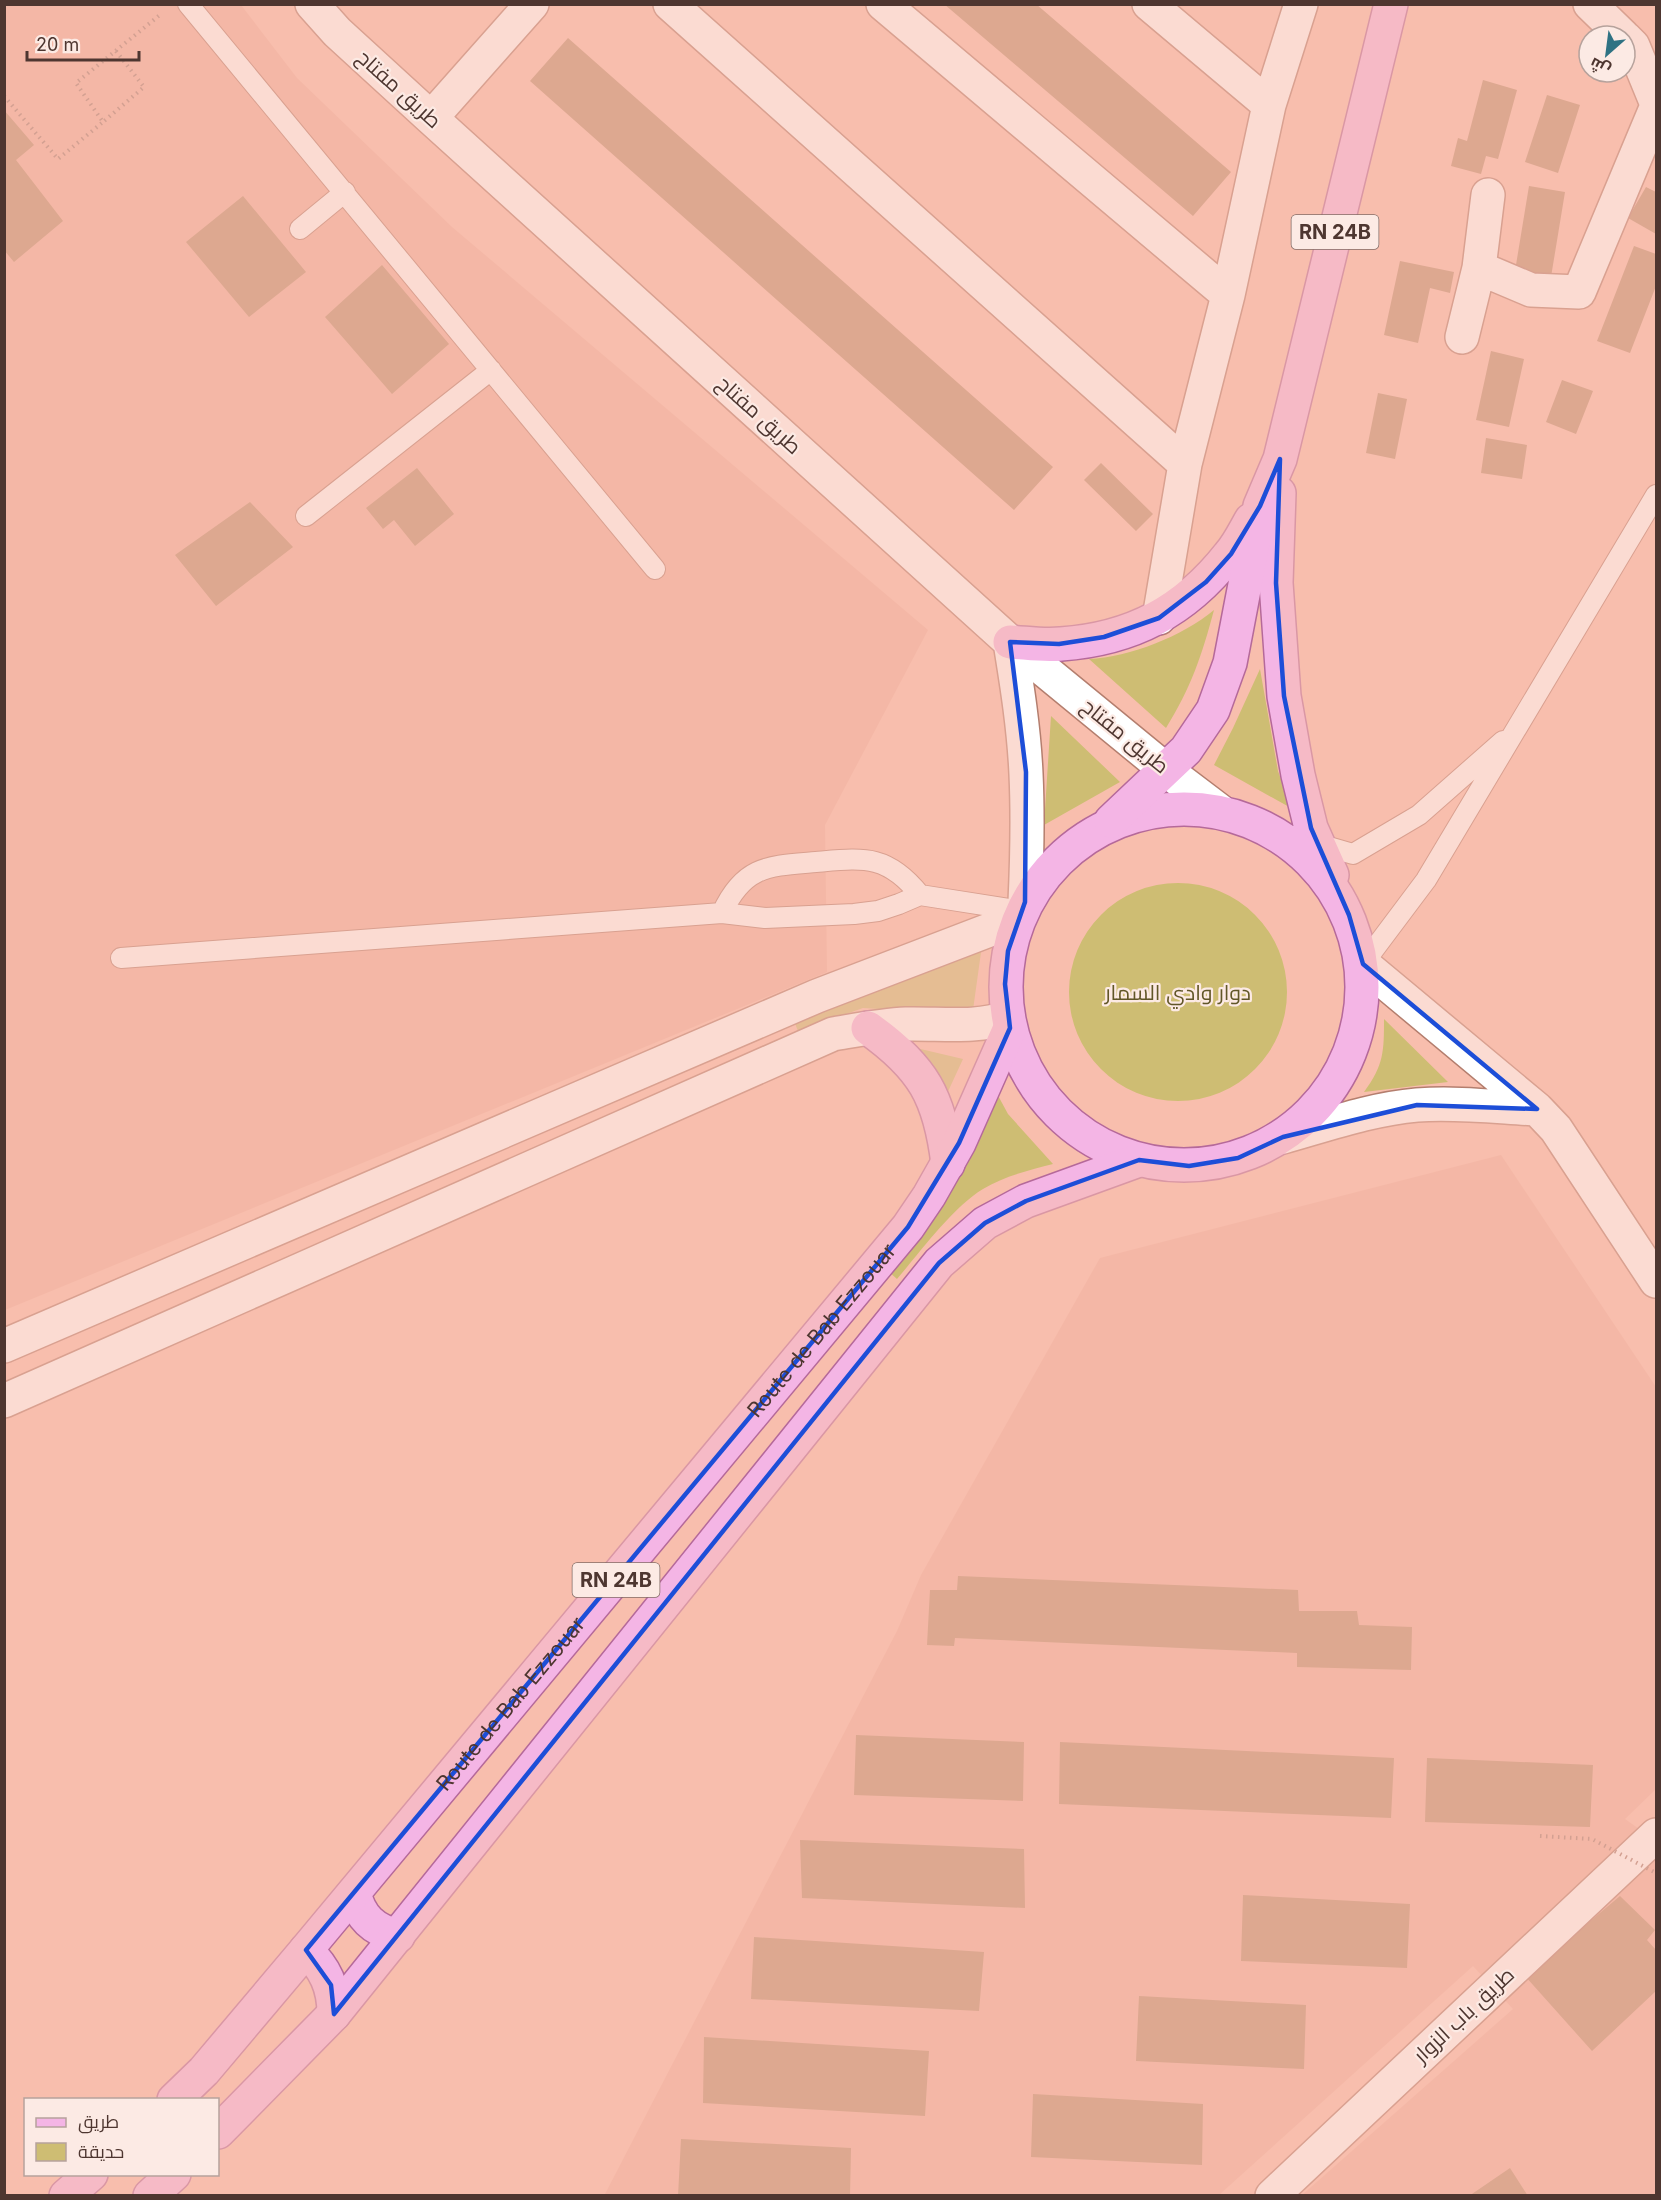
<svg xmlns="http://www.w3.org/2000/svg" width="1661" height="2200" font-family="Inter,Cairo,sans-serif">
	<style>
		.built { fill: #efb09d }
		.green { fill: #cebd73 }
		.building { fill: #bc8e6e }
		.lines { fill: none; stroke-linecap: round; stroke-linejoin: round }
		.lane-casing { stroke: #b47e6e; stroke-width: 22 }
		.street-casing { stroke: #b47e6e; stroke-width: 36 }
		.secondary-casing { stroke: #b47e6e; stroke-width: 36 }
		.primary-casing { stroke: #b5699a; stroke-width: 36 }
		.path { stroke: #a77d71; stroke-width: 4; stroke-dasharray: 1.5 4.5; stroke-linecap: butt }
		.lane { stroke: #fff; stroke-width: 20 }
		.street { stroke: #fff; stroke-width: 33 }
		.secondary { stroke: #fff; stroke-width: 33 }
		.primary { stroke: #f4b5e5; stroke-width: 33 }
		.path-bridge { stroke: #a77d71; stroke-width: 4; stroke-dasharray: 1.5 4.5; stroke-linecap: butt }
		.marked { fill: none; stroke: #1d4ed8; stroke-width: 4.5; stroke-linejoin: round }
		.labels { text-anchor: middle; stroke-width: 4.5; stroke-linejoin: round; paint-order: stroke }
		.shield { fill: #fceae4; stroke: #826c66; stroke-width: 1.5 }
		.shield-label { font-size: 20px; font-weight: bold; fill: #4e3630 }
		.street-label { font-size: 21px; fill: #4e3630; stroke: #fceae4 }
		.park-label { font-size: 21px; fill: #615627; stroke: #fceae4 }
	</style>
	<rect width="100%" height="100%" fill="#f8bead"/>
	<!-- built -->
	<path class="built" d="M5,5H241L297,78L452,227L928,630L825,825L827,972L5,1310Z
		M1501,1155L1656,1387V1789L1625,1819L1656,1841V2195H1302L1513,2009L1473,1966L1219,2195L604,2196L897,1631L921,1575L1100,1258Z"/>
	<!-- green -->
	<path class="green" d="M1214,610C1202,655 1191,688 1166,728L1089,659C1130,657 1183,636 1214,610Z
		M1260,669L1278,771L1291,808L1214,765L1233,728Z
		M1051,716L1120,782L1044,825Z
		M1069 992a109 109 0 1 1 218 0a109 109 0 1 1-218 0Z
		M983,938L972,1017L927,1012L863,1008L798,1031L794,1021Z
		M1384,1019L1448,1082L1364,1092C1384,1065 1384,1051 1384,1019Z
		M912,1047L963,1059L945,1098Z
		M995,1090L1008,1114L1053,1164C1030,1170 1004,1176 983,1189C953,1207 921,1251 897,1279L888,1271Z"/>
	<!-- building -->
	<path class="building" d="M944,4H1036L1231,172L1193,216Z
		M568,38L1053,467L1014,510L530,81Z
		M1483,80L1517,90L1498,159L1486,156L1481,174L1451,166L1458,138L1467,141Z
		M1547,95L1580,105L1558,173L1525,162Z
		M4,110L34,145L16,160L63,221L14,262L4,250Z
		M1529,186L1565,192L1551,277L1515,271Z
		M1646,187L1656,192V234L1628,218Z
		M243,196L306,272L249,317L186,242Z
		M1634,246L1656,254V286L1630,353L1597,341Z
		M1400,261L1454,272L1450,293L1430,288L1418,343L1384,335Z
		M382,265L449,344L392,394L325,317Z
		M1491,351L1524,359L1509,427L1476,420Z
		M1562,380L1593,391L1576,434L1546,422Z
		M1378,393L1407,399L1395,459L1366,453Z
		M1486,438L1527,445L1522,479L1481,473Z
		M1101,463L1153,514L1136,531L1084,480Z
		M417,468L454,514L415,546L394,520L383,529L366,508Z
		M250,502L293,547L216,606L175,555Z
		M958,1576L1298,1590L1299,1611H1357L1359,1625L1412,1627L1411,1670L1297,1667V1653L955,1638L954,1646L927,1645L930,1590H957Z
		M856,1735L1024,1742L1023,1801L854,1795Z
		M1060,1742L1394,1758L1391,1818L1059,1804Z
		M1427,1758L1593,1765L1590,1827L1425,1822Z
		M800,1840L1024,1849L1025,1908L802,1898Z
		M1243,1895L1410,1904L1407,1968L1241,1961Z
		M1620,1896L1655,1930L1647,1940L1656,1950V1991L1592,2051L1525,1976Z
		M754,1937L984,1952L979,2011L751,1999Z
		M1139,1996L1306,2005L1304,2069L1136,2061Z
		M704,2037L929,2051L925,2116L703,2103Z
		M1033,2094L1203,2104L1202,2165L1031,2157Z
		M681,2139L851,2148L850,2196H678Z
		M1510,2168L1528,2196H1469Z"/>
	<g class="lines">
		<defs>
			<path id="lane" d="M188,4L655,569
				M300,229L345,192
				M306,516L491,370
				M1274,831L1353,854L1419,815L1503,741
				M722,913C744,865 769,866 816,862C864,858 887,854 920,895
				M121,958L722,913L765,918L854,914L878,911L899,904L920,895L1022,911
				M1363,964L1426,880L1656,495"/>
			<path id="street" d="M312,4L337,32L431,118L1010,642L1166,770L1220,811
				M670,4L1185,464
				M883,4L1228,295
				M1149,4L1269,105
				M1590,4L1623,36
				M1625,38L1633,46L1656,102
				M431,118L532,4
				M1479,268L1531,290L1579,292L1656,108
				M1462,337L1479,268L1488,195
				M1159,618L1185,464L1228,295L1269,105L1301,4
				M1010,642C1017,685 1024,729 1026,774C1028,817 1027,859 1025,902"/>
			<path id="secondary" d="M1363,964L1537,1109L1556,1129L1656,1281
				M1283,1137C1326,1125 1371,1109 1417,1105C1457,1102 1498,1107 1537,1109
				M4,1346L817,996L1018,919
				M4,1401L833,1034C857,1030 882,1025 906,1024C940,1023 976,1029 1008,1017
				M1272,2196L1656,1835"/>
			<g id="primary">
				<path d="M1279,493L1276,583L1284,696L1298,775L1311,828L1332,875"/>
				<path d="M1010,642C1027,643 1044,646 1061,644C1132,639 1185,611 1229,555C1238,545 1244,532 1251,520"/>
				<circle cx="1184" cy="987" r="178"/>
				<path d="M1111,821L1186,750L1213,710L1230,663L1260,506L1280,459L1391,4"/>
				<path d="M868,1028C923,1067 940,1097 948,1164"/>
				<path d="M354,1893C360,1917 373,1930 398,1936"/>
				<path d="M306,1950C325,1968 334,1987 334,2014"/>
				<path id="s1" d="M174,2100L204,2071L306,1950L908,1227L929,1196L959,1143L1010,1028"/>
				<path d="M218,2132L334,2014L939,1263L985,1223L1026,1201L1139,1160"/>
				<path d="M66,2196L91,2174"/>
				<path d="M150,2196L174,2174"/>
			</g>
		</defs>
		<!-- lane casing -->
		<use href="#lane" class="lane-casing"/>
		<!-- street casing -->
		<use href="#street" class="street-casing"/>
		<!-- secondary casing -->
		<use href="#secondary" class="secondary-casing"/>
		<!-- primary casing -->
		<use href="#primary" class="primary-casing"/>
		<!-- path -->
		<path class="path" d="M116,51L144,87L103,122L76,83L161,14
			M4,96L58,159L103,122"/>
		<!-- lane -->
		<use href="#lane" class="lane"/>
		<!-- street -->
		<use href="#street" class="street"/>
		<!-- secondary -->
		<use href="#secondary" class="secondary"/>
		<!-- primary -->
		<use href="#primary" class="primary"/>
		<!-- path-bridge -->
		<path class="path-bridge" d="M1540,1836L1592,1839L1656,1873"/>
	</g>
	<!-- marked area -->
	<path d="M0 0H1661V2200H0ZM1280,459L1276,583L1284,696L1311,828L1349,915L1363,964L1537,1109L1417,1105L1283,1137L1238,1158L1189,1166L1139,1160L1026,1201L985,1223L939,1263L334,2014L331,1985L306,1950L908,1227L959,1143L1010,1028L1005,984L1008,951L1025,902L1026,772L1010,642L1059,644L1104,637L1159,618L1206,582L1231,554L1260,506Z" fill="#f8bead" fill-opacity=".55" fill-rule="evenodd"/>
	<path class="marked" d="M1280,459L1276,583L1284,696L1311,828L1349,915L1363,964L1537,1109L1417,1105L1283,1137L1238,1158L1189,1166L1139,1160L1026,1201L985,1223L939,1263L334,2014L331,1985L306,1950L908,1227L959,1143L1010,1028L1005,984L1008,951L1025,902L1026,772L1010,642L1059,644L1104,637L1159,618L1206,582L1231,554L1260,506Z"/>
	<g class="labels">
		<!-- shield labels -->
		<g class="shield">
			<rect x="1291.5" y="215" width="87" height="34" rx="4.5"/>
			<rect x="572.5" y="1563" width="87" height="34" rx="4.5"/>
		</g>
		<g class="shield-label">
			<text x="1335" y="239">RN 24B</text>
			<text x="616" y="1587">RN 24B</text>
		</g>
		<!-- street labels -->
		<g class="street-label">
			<text transform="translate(399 89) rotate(42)" y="7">طريق مفتاح</text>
			<text transform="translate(759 415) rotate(42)" y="7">طريق مفتاح</text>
			<text transform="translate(1125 736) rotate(39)" y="7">طريق مفتاح</text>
			<text dy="7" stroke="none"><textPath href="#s1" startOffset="1006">Route de Bab Ezzouar</textPath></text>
			<text dy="7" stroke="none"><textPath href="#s1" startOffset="520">Route de Bab Ezzouar</textPath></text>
			<text transform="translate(1464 2015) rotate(-43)" y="7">طريق باب الزوار</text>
		</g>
		<!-- park labels -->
		<g class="park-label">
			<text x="1178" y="1000">دوار وادي السمار</text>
		</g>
	</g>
	<!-- border -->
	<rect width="1661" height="2200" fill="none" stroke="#4e3630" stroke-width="12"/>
	<!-- legend -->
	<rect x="24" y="2098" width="195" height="78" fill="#fceae4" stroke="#b6a29c" stroke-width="1.5"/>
	<rect x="36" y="2118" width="30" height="9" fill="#f4b5e5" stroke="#b6a29c" stroke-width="1.5"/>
	<text x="78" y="2128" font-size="18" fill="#4e3630">طريق</text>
	<rect x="36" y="2143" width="30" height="18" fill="#cebd73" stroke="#b6a29c" stroke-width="1.5"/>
	<text x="78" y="2158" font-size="18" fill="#4e3630">حديقة</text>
	<!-- north arrow -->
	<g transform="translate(1607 54) rotate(208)"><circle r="28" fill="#fceae4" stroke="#b6a29c" stroke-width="1.5"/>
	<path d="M0-4.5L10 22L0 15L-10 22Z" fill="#2f7283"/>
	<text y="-9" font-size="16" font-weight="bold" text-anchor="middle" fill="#4e3630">ش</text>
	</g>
	<!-- scale -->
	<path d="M27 51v9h112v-9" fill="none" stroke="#4e3630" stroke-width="3"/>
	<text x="36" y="51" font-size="18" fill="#4e3630" stroke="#fceae4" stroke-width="4.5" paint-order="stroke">20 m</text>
</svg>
